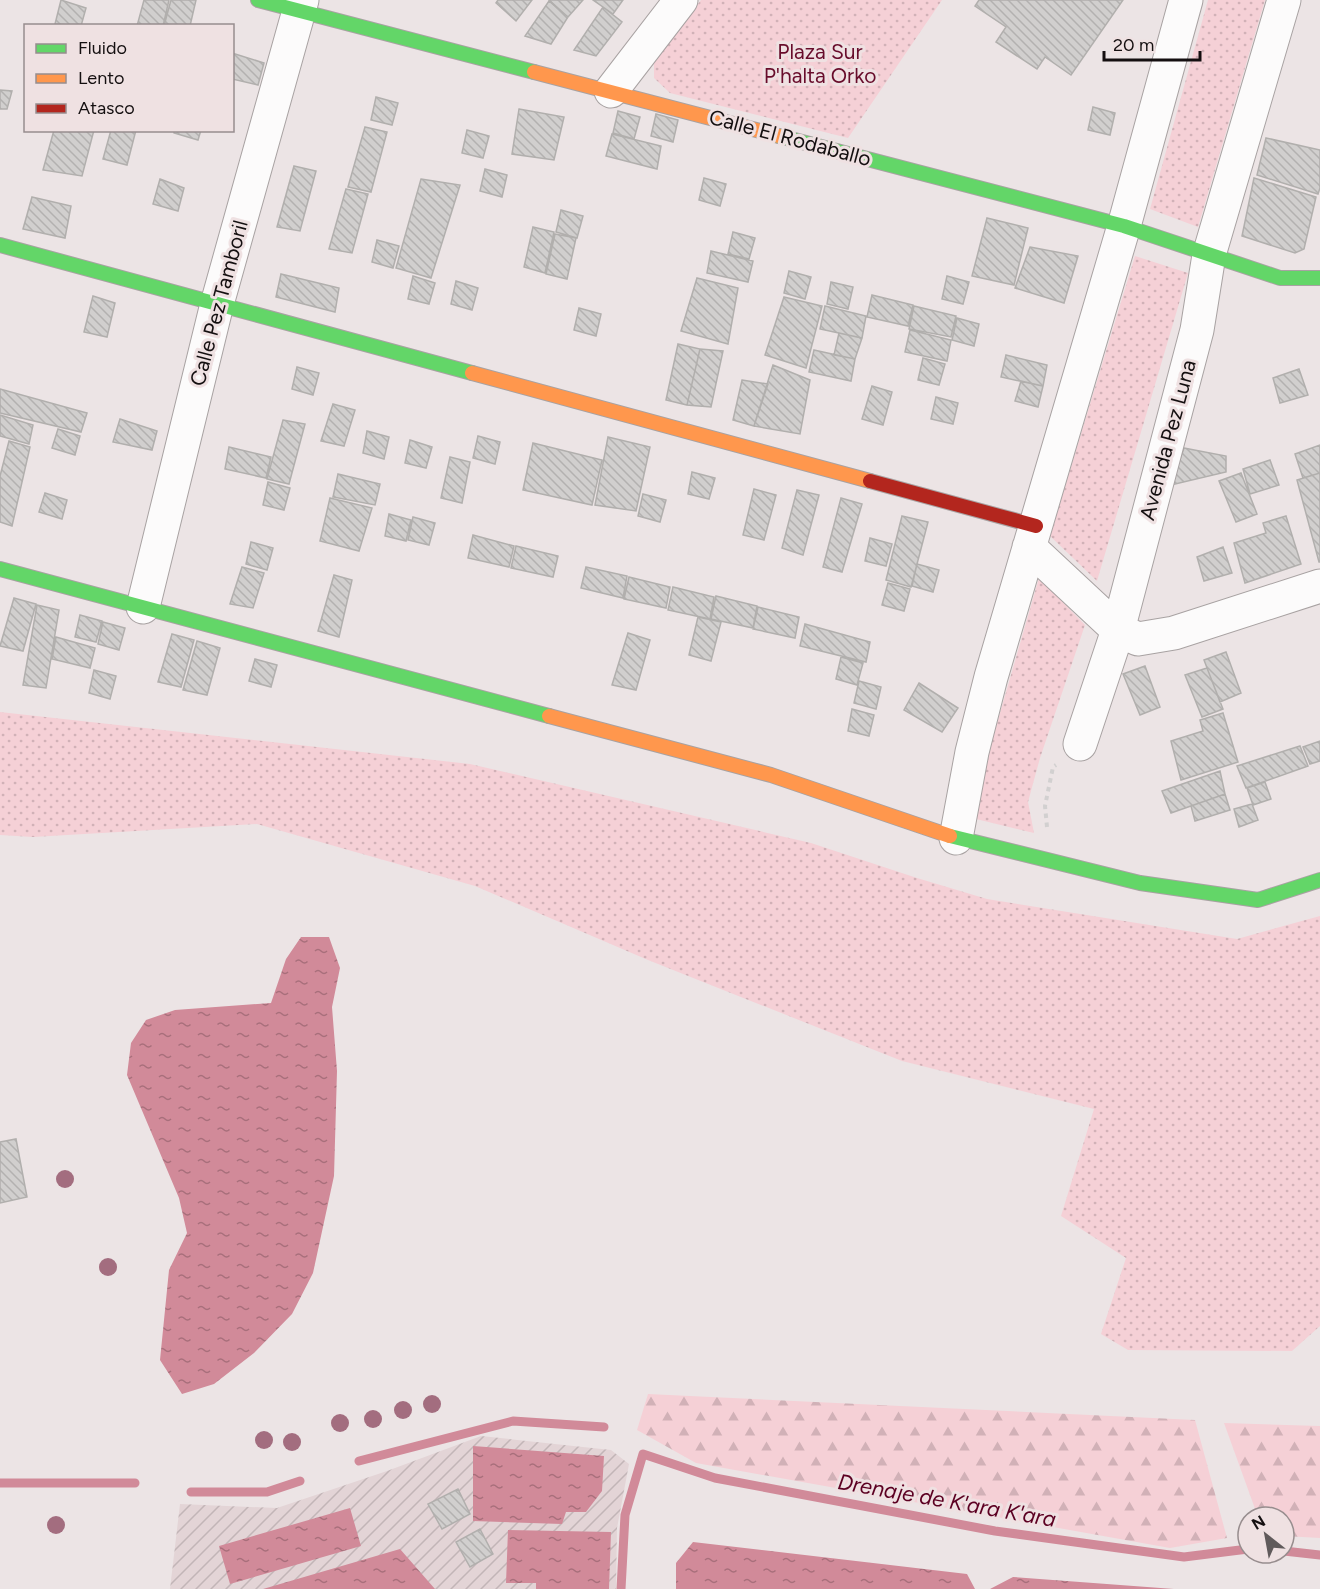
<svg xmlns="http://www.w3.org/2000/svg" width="1320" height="1589" font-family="Figtree,sans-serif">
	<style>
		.industrial { fill: url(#industrial-furrows) }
		.grass { fill: url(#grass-dots) }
		.forest { fill: url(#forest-firs) }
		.water { fill: url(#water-ripples) }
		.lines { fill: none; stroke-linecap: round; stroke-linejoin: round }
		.stream { stroke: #d18a99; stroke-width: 9 }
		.building { fill: url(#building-back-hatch); stroke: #b1afad; stroke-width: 1.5 }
		.street-casing { stroke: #a8a2a2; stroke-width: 35 }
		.fast-casing { stroke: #a8a2a2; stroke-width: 16 }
		.slow-casing { stroke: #a8a2a2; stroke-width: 16 }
		.jam-casing { stroke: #a8a2a2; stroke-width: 16 }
		.path { stroke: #d2d0d0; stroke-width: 4; stroke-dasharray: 4.5 4.5; stroke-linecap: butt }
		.street { stroke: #fcfbfb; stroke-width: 33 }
		.fast { stroke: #63d668; stroke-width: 14 }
		.slow { stroke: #ff974d; stroke-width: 14 }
		.jam { stroke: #b3261e; stroke-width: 14 }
		.tree { fill: #a36d7f }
		.labels { text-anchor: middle; stroke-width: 6; stroke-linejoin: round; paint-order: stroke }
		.park-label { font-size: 21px; fill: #680c2b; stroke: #efe1e2 }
		.street-label { font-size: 21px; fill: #140f10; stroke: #efe1e2 }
		.water-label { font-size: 22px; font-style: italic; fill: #5c0022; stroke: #efe1e2 }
	</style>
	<defs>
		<pattern id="industrial-furrows" width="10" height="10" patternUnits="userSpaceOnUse" patternTransform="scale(1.5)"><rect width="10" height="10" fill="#e3d4d6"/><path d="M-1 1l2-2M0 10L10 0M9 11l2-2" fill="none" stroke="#c2b5b7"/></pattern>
		<pattern id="grass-dots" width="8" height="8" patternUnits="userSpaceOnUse" patternTransform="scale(1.5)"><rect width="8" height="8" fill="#f5d0d6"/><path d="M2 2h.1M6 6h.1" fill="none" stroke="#d1b1b7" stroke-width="1.8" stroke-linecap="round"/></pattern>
		<pattern id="forest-firs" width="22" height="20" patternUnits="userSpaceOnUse" patternTransform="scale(1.5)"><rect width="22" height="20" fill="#f5d0d6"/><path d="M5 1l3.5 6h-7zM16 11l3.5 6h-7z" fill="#d1b1b7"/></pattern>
		<pattern id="water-ripples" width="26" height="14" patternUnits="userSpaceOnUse" patternTransform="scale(1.5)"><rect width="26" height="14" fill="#d18a99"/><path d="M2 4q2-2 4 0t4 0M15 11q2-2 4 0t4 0" fill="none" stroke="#a86f7b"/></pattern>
		<pattern id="building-back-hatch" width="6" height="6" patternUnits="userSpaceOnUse" patternTransform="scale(1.5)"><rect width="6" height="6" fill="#d1cfce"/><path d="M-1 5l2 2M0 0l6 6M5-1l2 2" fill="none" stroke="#b3b1b0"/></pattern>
	</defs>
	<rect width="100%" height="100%" fill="#ece4e5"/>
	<!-- industrial -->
	<path class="industrial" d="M481,1436L611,1450L629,1464L617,1528L616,1589H170L180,1504L277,1508L387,1471Z"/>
	<!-- grass -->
	<path class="grass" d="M701,0H942L848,138L670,93L654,78V62Z
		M1208,0H1265L1198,227L1150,209Z
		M1135,256L1188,273L1097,581L1050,536Z
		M1039,578L1085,625L1040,758L1028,802L1034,833L976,819L989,751Z
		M0,712L470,764L811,843L917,878L987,899L1237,939L1320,916V1326L1292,1351L1128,1350L1101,1334L1126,1258L1061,1216L1094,1109L902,1061L648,960L475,886L257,824L33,837L0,835Z"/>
	<!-- forest -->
	<path class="forest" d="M648,1394L1195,1420L1227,1538L1170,1548L696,1463L637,1430Z
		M1224,1423L1320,1426V1538L1284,1536V1517H1258Z"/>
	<!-- water -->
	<path class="water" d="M301,937H329L340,968L332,1007L337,1071L334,1176L313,1273L292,1314L254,1353L214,1384L182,1394L160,1360L169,1270L187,1233L179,1198L127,1075L131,1043L146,1020L175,1010L271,1003L286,959Z
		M473,1446L604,1456L602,1491L586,1512H566L562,1524L473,1521Z
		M350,1508L361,1546L230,1584L219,1546Z
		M508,1530L611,1532L609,1589H536V1583H506Z
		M693,1542L967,1574L975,1589H676V1563Z
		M400,1549L435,1589H263Z
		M1013,1577L1174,1589H990Z"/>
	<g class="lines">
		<!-- stream -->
		<path class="stream" d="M359,1461L513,1421L604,1427
			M0,1483H135
			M191,1492H267L300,1481
			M1284,1551L1320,1555
			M621,1589L625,1515L643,1454L715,1478L995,1531L1184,1557L1248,1549"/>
	</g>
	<!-- building -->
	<path class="building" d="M61,0L86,8L81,26L55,24Z
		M144,0H169L163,26H137Z
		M171,0H196L190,26H164Z
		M498,0H532L516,21L496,3Z
		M549,0H583L568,17Z
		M593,0H623L613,14Z
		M979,0H1123L1071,75L1045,57L1037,69L996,42L1006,27L975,6Z
		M549,1L568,17L551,44L525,36Z
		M603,7L622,22L596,56L574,50Z
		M232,53L264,63L258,85L232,79Z
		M0,90L12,91L7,109H0Z
		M376,97L398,103L392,125L371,120Z
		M1093,107L1115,113L1110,135L1088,130Z
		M519,109L564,117L554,160L512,154Z
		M618,111L640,117L634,139L613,133Z
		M656,114L678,120L673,142L651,136Z
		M365,127L387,132L371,192L348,187Z
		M54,130H94L82,176L43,170Z
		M111,130H136L127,165L103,159Z
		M174,130H201L198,140L174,133Z
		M467,130L489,136L483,158L462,153Z
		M612,134L661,146L657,169L606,156Z
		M1266,138L1320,150V188L1318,194L1257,175Z
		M294,166L316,171L300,231L277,227Z
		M485,169L507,175L502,197L480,191Z
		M704,178L726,184L720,206L699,200Z
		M1254,178L1316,197L1304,249L1295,253L1242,236Z
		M160,179L184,188L178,211L153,204Z
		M421,179L460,185L431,278L396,268Z
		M346,189L368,194L352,253L329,249Z
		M32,197L71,206L65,238L23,229Z
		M561,210L583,216L577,238L556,232Z
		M987,218L1028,228L1014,285L972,276Z
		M533,227L554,232L545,273L524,267Z
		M733,232L755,238L749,259L728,254Z
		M555,234L576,238L567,279L546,274Z
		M377,240L399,246L393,268L372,262Z
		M1030,247L1078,256L1064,303L1015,288Z
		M711,251L753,261L748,282L707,273Z
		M789,271L811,277L805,299L784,293Z
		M281,274L339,288L335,312L276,297Z
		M413,276L435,283L429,304L408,299Z
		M947,276L969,282L963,304L942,299Z
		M697,278L738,288L728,344L681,331Z
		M456,281L478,288L472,310L451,304Z
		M831,282L853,287L848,309L827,304Z
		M872,295L913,305L908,326L867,317Z
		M93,296L115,303L107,337L84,332Z
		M784,297L822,306L806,368L765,355Z
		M825,306L866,316L862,338L820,329Z
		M914,306L956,316L951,337L909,329Z
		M579,308L601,314L596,336L574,330Z
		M957,318L979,324L974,346L952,340Z
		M910,330L951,340L947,361L905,352Z
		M839,333L862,338L855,359L834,355Z
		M678,344L700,349L687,405L666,400Z
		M700,349L723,351L711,407L687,405Z
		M814,350L855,359L851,381L809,372Z
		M1006,355L1047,365L1043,386L1001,377Z
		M923,358L945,364L939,385L918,380Z
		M773,365L810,380L800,434L754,426Z
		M297,367L319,373L313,395L292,389Z
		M1299,369L1308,395L1280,403L1273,378Z
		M742,380L768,384L754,426L733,420Z
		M1021,381L1043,386L1038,407L1015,401Z
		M872,386L892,392L883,425L862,419Z
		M0,389L87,413L81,432L0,413Z
		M936,397L958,403L953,424L931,419Z
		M333,404L355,410L344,446L321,441Z
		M0,415L33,425L29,444L0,436Z
		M120,419L157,431L152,450L113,442Z
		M283,420L305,424L289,484L267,479Z
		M58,429L80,436L75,455L52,448Z
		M367,431L389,437L384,459L363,453Z
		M478,436L500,442L495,464L473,458Z
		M608,437L650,447L636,511L595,505Z
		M410,440L432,447L426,468L405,463Z
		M9,441L30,447L12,526L0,522V476Z
		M533,443L602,460L592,505L523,490Z
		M1320,445V473L1303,478L1295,454Z
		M229,447L271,457L266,478L225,469Z
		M1184,448L1226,456V472L1171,485Z
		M450,457L470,462L462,503L441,498Z
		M1270,460L1279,485L1250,494L1243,469Z
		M692,472L715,478L709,499L688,494Z
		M1241,473L1257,514L1236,522L1219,481Z
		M1320,473V562H1319L1297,480Z
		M338,474L380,484L375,505L333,497Z
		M268,482L290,488L284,510L263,505Z
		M754,489L776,495L764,540L743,535Z
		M797,490L819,495L803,555L782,548Z
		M45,493L67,500L62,519L39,512Z
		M643,494L666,500L660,522L638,516Z
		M330,498L372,508L359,551L320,541Z
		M841,498L862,504L842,572L823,567Z
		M389,514L411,520L406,541L385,536Z
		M902,516L928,522L911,587L886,580Z
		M1286,516L1301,564L1245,583L1234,543L1266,533L1263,523Z
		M413,517L435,523L429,545L408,540Z
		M473,535L514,546L509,567L468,558Z
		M870,538L892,544L886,566L865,561Z
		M251,542L273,548L267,570L246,564Z
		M516,546L558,556L553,577L511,568Z
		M1223,547L1232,573L1204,581L1197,557Z
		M917,564L939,570L933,592L912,586Z
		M242,567L264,573L253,608L230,604Z
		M586,567L627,576L623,598L581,588Z
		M334,575L352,580L339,637L318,631Z
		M629,577L670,587L666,608L624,599Z
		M888,583L910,589L904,611L882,605Z
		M673,587L714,597L710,619L668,610Z
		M716,596L757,606L753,628L711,619Z
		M14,598L36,604L23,651L0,646Z
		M37,605L59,610L46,688L23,685Z
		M758,607L799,617L795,638L753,629Z
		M80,615L102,621L96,642L75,637Z
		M698,617L721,622L711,661L689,655Z
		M103,622L125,628L119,650L98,644Z
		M805,624L870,642L866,662L800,646Z
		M628,633L650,640L636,690L612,685Z
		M172,634L194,640L181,687L158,682Z
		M56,637L95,648L90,668L52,659Z
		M197,641L220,648L207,695L183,690Z
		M1226,652L1241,693L1220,702L1204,660Z
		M841,657L863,663L857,685L836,679Z
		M255,659L277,665L271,687L249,681Z
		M1145,666L1160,707L1140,715L1123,674Z
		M1207,668L1223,709L1202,717L1185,675Z
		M94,670L116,676L110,699L89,693Z
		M859,681L881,687L876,709L854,703Z
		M919,683L958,708L942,732L904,710Z
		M852,709L874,715L869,736L848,731Z
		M1223,713L1238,762L1181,780L1171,741L1203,731L1200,720Z
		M1320,741V761L1310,764L1303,747Z
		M1300,746L1308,766L1246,788L1237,766Z
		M1220,771L1225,794L1171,813L1162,791Z
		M1265,782L1271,799L1253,805L1247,788Z
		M1225,794L1230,810L1195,821L1191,806Z
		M1252,804L1258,820L1239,827L1234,809Z
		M16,1139L27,1197L0,1203V1142Z
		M458,1489L470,1514L442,1529L428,1504Z
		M480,1529L493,1554L470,1567L456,1542Z"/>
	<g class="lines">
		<defs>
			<path id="street" d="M611,91L681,0
				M1029,547L1118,630L1138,639L1174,633L1320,586
				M143,607L217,304L302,0
				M1080,744L1118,630L1197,330L1209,255L1284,0
				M956,838L972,752L991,677L1124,226L1186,0"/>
			<path id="fast" d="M258,0L534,72
				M779,136L1124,226L1280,278H1320
				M0,245L472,373
				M0,569L549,716
				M950,836L1140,883L1258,900L1320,880"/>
			<path id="slow" d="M534,72L779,136
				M472,373L870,481
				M549,716L771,775L950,836"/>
			<path id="jam" d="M870,481L1036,526"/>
		</defs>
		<!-- street casing -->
		<use href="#street" class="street-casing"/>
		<!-- fast casing -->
		<use href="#fast" class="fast-casing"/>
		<!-- slow casing -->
		<use href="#slow" class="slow-casing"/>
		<!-- jam casing -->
		<use href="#jam" class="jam-casing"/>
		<!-- path -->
		<path class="path" d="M1047,827L1045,806L1053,767L1056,765"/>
		<!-- street -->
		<use href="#street" class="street"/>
		<!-- fast -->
		<use href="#fast" class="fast"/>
		<!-- slow -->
		<use href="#slow" class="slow"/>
		<!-- jam -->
		<use href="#jam" class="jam"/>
	</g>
	<!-- trees -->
	<g class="tree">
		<circle cx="65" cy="1179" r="9"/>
		<circle cx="108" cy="1267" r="9"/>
		<circle cx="432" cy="1404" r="9"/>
		<circle cx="403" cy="1410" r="9"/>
		<circle cx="373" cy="1419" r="9"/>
		<circle cx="340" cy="1423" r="9"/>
		<circle cx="264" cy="1440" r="9"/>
		<circle cx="292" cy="1442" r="9"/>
		<circle cx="56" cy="1525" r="9"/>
	</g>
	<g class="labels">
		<!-- park labels -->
		<g class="park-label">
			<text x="820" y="59">Plaza Sur<tspan x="820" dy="24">P'halta Orko</tspan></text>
		</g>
		<!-- street labels -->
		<g class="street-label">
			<text transform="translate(790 138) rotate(15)" y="7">Calle El Rodaballo</text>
			<text transform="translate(219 303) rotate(-75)" y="7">Calle Pez Tamboril</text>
			<text transform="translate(1168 440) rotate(-75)" y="7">Avenida Pez Luna</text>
		</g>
		<!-- water labels -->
		<g class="water-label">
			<text transform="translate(947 1500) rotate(10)" y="8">Drenaje de K'ara K'ara</text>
		</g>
	</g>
	<!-- legend -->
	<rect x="24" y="24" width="210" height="108" fill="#efe1e2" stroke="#978d8e" stroke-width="1.5"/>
	<rect x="36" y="44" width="30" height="9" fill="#63d668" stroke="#978d8e" stroke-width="1.5"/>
	<text x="78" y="54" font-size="18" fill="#140f10">Fluido</text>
	<rect x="36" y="74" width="30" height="9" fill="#ff974d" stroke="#978d8e" stroke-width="1.5"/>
	<text x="78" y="84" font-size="18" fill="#140f10">Lento</text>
	<rect x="36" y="104" width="30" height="9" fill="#b3261e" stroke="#978d8e" stroke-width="1.5"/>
	<text x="78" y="114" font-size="18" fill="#140f10">Atasco</text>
	<!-- north arrow -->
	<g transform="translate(1266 1535) rotate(329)"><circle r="28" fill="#efe1e2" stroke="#978d8e" stroke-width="1.5"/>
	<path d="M0-4.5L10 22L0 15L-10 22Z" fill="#605a5b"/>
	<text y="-9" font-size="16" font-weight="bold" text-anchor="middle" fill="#140f10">N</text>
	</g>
	<!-- scale -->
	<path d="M1104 51v9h96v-9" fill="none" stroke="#140f10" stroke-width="3"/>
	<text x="1113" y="51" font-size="18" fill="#140f10" stroke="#efe1e2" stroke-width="4.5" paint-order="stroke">20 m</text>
</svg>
